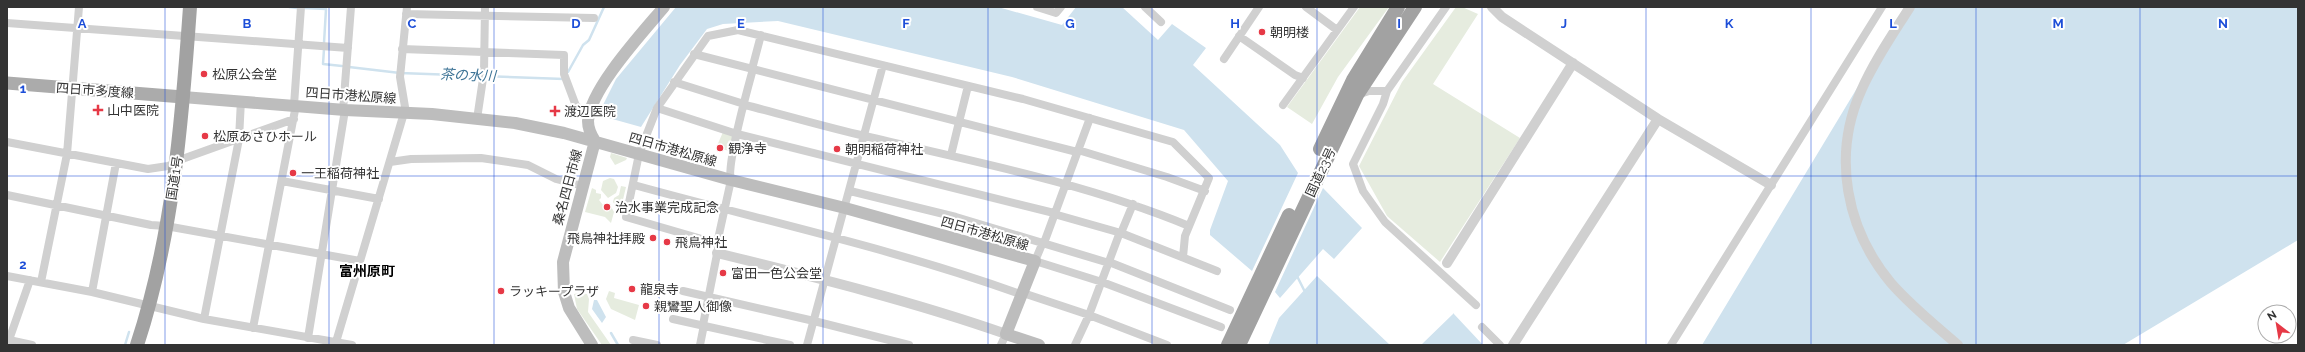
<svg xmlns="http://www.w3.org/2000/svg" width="2305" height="352" font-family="Raleway,'Noto Sans JP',sans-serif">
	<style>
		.green { fill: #e6ecdf }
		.water { fill: #cfe2ee }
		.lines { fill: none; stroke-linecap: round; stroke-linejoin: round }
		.stream { stroke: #cfe2ee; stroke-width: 2.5 }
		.minor { stroke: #d0d0d0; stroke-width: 8 }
		.tertiary { stroke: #d0d0d0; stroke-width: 10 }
		.secondary { stroke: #bdbdbd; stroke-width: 12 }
		.primary { stroke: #ababab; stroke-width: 13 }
		.trunk { stroke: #a2a2a2; stroke-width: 14 }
		.grid { fill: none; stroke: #1d4ed8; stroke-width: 1; stroke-opacity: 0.55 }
		.poi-dot { fill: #e63946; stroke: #fff; stroke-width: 1.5 }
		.labels { text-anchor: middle; stroke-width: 4; stroke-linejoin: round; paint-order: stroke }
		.poi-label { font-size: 13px; fill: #333; stroke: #fff; text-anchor: start }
		.street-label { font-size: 13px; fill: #333; stroke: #fff }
		.water-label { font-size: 14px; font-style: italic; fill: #3f7597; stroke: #fff }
		.neighbourhood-label { font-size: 14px; font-weight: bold; fill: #000; stroke: #fff }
		.grid-label { font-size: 13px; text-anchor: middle; font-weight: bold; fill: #1d4ed8; stroke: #fff; stroke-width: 4; stroke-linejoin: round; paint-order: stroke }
	</style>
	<rect width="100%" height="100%" fill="#fff"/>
	<!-- green -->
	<path class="green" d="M1360,7H1389L1338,77L1312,124L1287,107Z
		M1456,7H1462L1478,14L1433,84L1520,138L1440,262L1387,216L1359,166L1402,82Z
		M723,132L733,135L730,151L716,148Z
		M611,153L627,158L626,160L615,165L610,157Z
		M610,178L614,179L618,187L616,193L608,198L601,190L603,181Z
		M621,186L626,187L621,208H617L613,202L614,198L619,195Z
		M592,188L596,190V193L601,194V198L599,200L603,205L609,203L614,212L611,223L605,217L585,212Z
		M609,291L615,293L614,298L639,305L635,320L611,309L606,299Z
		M579,293L587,294L589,299L588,312L611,345H602L577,309L574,294Z"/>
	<!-- water -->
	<path class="water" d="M676,7H998L1062,25L1076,7H1122L1158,40L1172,24L1206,48L1193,65L1280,145L1298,173L1252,271L1210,235V230L1228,181L1184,130L1012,77L778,21L723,24L707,29L680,65L641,127L598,115L616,79Z
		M1906,7H2298V240L2123,345H1702Z
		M1323,188L1362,228L1334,259L1323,249L1280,298L1275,292Z
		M1317,276L1390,345H1268L1279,318Z
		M594,300H597L606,317L602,323L592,309Z
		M1453,313L1483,345H1421L1453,314Z"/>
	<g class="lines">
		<!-- stream -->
		<path class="stream" d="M289,7L297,8
			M304,8L326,9L324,43
			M324,49L323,64L342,66
			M349,67L400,73L564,79
			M568,72L583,45L589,40L604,7
			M1297,276L1304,290
			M611,333L618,345
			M125,345L129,332"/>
		<!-- minor -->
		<path class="minor" d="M1037,7L1056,13L1061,7
			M1145,7L1161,22
			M1306,7L1337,30
			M1446,7L1387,91L1383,104L1353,164L1363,191L1385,222L1476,305
			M406,14L594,18
			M7,23L348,48
			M1239,36L1295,75L1303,78
			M402,49L564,55V74L576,106L589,113
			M694,54L1077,152
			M1224,59L1259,7
			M752,69L761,35
			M674,82L744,104
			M1357,95L1369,91H1387
			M294,105L301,7
			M745,105C785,115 825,127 865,136C975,162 1085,183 1189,226
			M1283,105L1354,7
			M657,108L737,134L1054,213
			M343,110L351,7
			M477,119L484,72L485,7
			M959,122L968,86
			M7,142L148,169L168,166L185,158L294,119
			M1078,150L1167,177L1205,191
			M951,155L959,122
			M390,162L411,159L481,158L528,165L556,179L583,186
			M282,181L379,199
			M634,185C764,221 896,249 1023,295
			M850,191L956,217L1109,263
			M7,195L151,225L166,226L360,261
			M1133,204L1121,233L1217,271
			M1054,214L1121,233
			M1043,242L1035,261L1102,282L1221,327
			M1044,243L1090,118
			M719,244L626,217L639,154L657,108L708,36L738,30L1023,99L1173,142L1209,178L1185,236L1183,257
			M1109,262L1230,310
			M7,276L92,292L204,319L352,345
			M30,280L9,340L32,345
			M41,282L67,154L79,7
			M683,291L814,321L909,345
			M92,292L116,163
			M1023,293L1089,315L1167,345
			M204,319L239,139L241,100
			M673,319L790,345
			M703,325L719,244L718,239L731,180C726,167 748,87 753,69
			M1482,327L1500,345
			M253,328L296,105
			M308,338L345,110
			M633,340L657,345
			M336,342L404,113L405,107L400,77L407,7
			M700,345L704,325
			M807,345L883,65
			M1001,345L1006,334
			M1075,345L1089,315L1120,232
			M1671,345L1882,7"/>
		<!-- tertiary -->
		<path class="tertiary" d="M1492,7L1502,17L1658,119L1771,185
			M1910,7C1893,34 1874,61 1861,91C1832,156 1846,229 1891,283C1911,306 1935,325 1958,345
			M717,253C814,277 912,301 1006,334
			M1447,263L1573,63
			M1513,345L1658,119"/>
		<!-- secondary -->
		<path class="secondary" d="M183,97L345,110L432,114L515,123L564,133L731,180L845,208L1035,261L1006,334L1039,345
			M592,345L569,308L564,292L563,262L595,141C591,135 588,129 588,121C590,89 643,32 664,7"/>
		<!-- primary -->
		<path class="primary" d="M7,83L183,97"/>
		<!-- trunk -->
		<path class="trunk" d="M1320,149L1353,80L1398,7
			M137,345C173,236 182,121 190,7
			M1228,345L1289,215
			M1239,345L1357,95L1415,7"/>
	</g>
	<!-- grid -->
	<path class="grid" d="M165,7V345M329,7V345M494,7V345M659,7V345M823,7V345M988,7V345M1152,7V345M1317,7V345M1482,7V345M1646,7V345M1811,7V345M1976,7V345M2140,7V345M7,176H2298"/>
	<!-- markers -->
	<g class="poi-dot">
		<circle cx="1262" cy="32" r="4"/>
		<circle cx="204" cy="74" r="4"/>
		<path d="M96 104h4v4h4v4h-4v4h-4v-4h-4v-4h4z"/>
		<path d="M553 105h4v4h4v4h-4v4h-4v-4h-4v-4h4z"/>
		<circle cx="205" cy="136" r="4"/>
		<circle cx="720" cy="148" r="4"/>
		<circle cx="837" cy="149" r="4"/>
		<circle cx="293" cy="173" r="4"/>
		<circle cx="607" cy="207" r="4"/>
		<circle cx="653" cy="238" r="4"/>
		<circle cx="667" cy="242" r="4"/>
		<circle cx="723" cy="273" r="4"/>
		<circle cx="632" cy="289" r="4"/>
		<circle cx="501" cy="291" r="4"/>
		<circle cx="646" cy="306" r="4"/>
	</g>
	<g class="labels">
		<!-- poi labels -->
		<g class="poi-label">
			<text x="1270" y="37">朝明楼</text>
			<text x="212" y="79">松原公会堂</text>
			<text x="107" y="115">山中医院</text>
			<text x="564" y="116">渡辺医院</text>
			<text x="213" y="141">松原あさひホール</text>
			<text x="728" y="153">観浄寺</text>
			<text x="845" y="154">朝明稲荷神社</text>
			<text x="301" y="178">一王稲荷神社</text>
			<text x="615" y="212">治水事業完成記念</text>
			<text x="645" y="243" text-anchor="end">飛鳥神社拝殿</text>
			<text x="675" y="247">飛鳥神社</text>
			<text x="731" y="278">富田一色公会堂</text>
			<text x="640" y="294">龍泉寺</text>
			<text x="509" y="296">ラッキープラザ</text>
			<text x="654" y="311">親鸞聖人御像</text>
		</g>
		<!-- street labels -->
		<g class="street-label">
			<text transform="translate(95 90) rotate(4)" y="5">四日市多度線</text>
			<text transform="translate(351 95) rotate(4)" y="5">四日市港松原線</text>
			<text transform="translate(673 149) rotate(16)" y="5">四日市港松原線</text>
			<text transform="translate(1320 172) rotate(-65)" y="5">国道23号</text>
			<text transform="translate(174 178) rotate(-81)" y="5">国道1号</text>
			<text transform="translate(567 187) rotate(-75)" y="5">桑名四日市線</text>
			<text transform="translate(985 233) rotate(16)" y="5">四日市港松原線</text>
		</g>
		<!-- water labels -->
		<g class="water-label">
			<text transform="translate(468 75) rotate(2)" y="5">茶の水川</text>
		</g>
		<!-- neighbourhood labels -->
		<g class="neighbourhood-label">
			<text x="367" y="276">富州原町</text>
		</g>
	</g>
	<g class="grid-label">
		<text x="82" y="28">A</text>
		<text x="247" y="28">B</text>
		<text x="412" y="28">C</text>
		<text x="576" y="28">D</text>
		<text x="741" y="28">E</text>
		<text x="906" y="28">F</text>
		<text x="1070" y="28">G</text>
		<text x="1235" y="28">H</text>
		<text x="1399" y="28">I</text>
		<text x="1564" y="28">J</text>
		<text x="1729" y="28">K</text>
		<text x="1893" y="28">L</text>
		<text x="2058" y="28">M</text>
		<text x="2223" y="28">N</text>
		<text x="23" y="93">1</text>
		<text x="23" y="269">2</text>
	</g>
	<!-- border -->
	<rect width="2305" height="352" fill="none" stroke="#333333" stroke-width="16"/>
	<!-- north arrow -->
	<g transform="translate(2277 324) rotate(329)"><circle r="19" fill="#ffffff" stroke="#adadad"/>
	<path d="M0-3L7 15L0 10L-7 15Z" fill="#e63946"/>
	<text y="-6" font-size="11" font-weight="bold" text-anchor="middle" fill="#333333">N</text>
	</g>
</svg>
